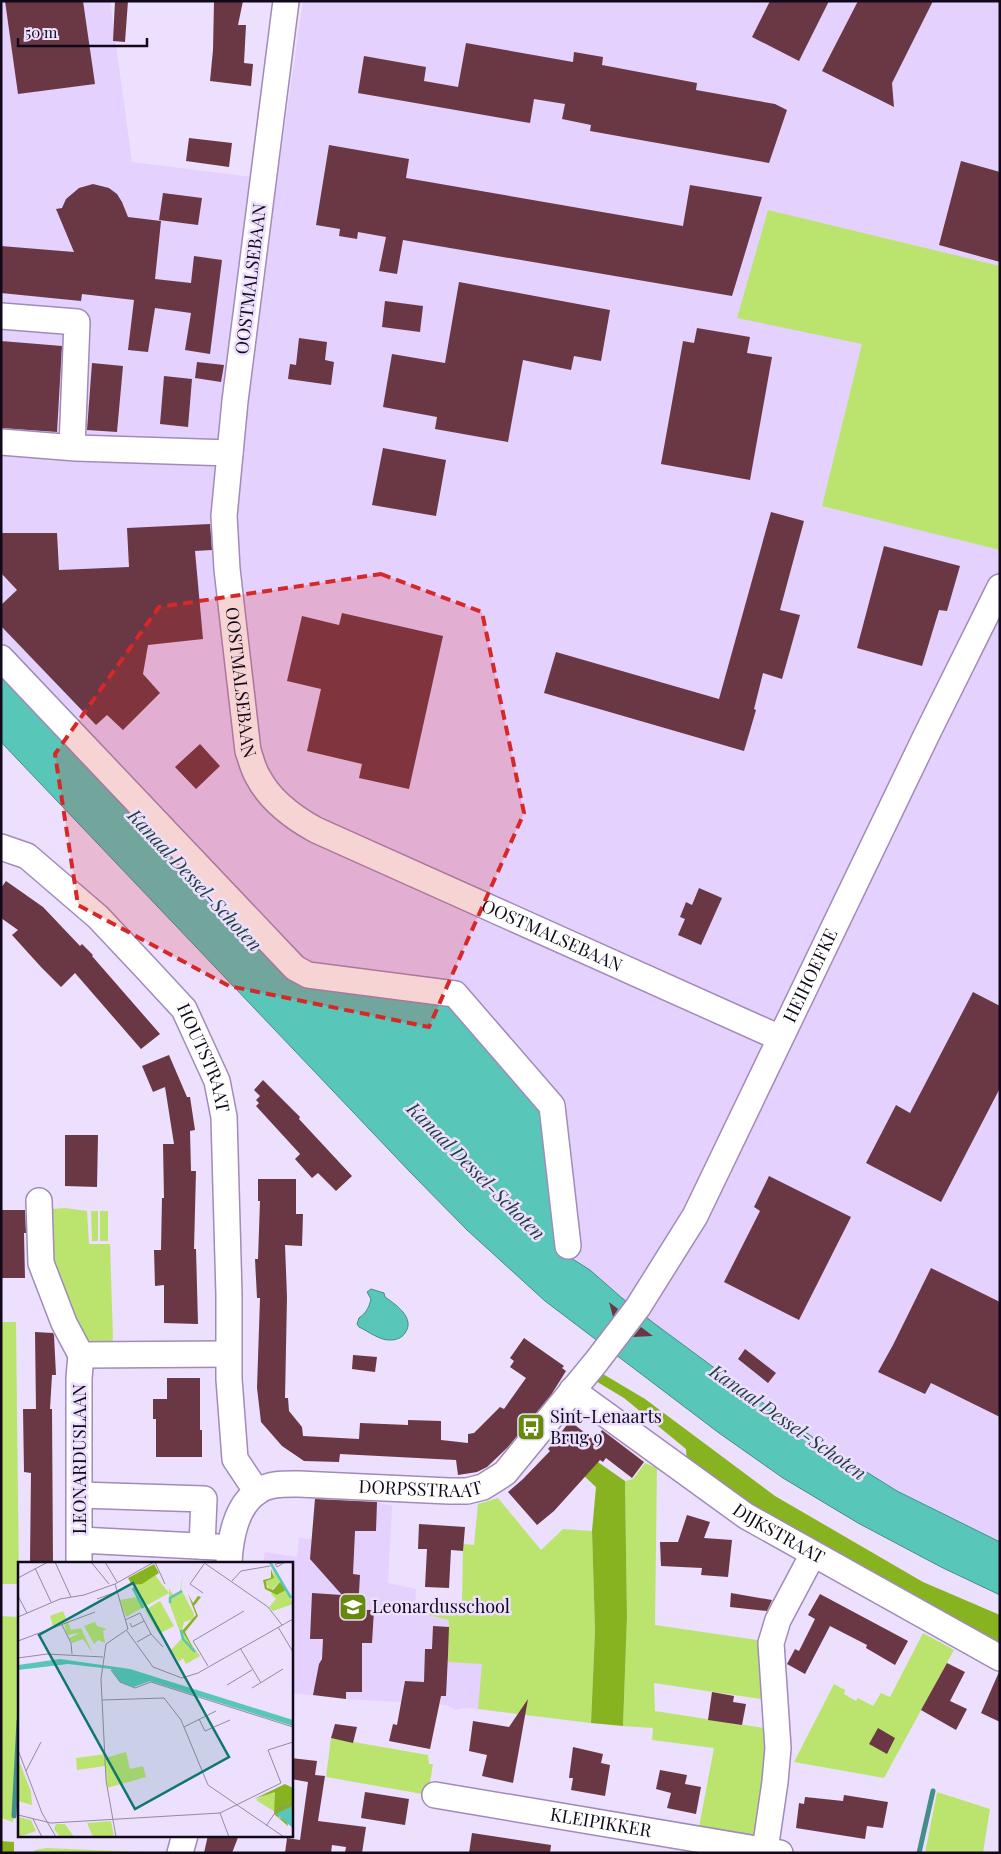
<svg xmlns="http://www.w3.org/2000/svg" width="1001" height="1854" font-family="'Playfair Display',serif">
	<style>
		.built { fill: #e5d1fe }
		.green { fill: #bbe46f }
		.forest { fill: #88b321 }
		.water { fill: #59c6ba; stroke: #438d8a }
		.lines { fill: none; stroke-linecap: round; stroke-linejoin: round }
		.stream { stroke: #438d8a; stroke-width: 5 }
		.building { fill: #6a3844 }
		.minor-casing { stroke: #a08bb9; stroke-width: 28 }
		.minor { stroke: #fff; stroke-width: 25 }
		.marked { fill: #d62828; fill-opacity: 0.2; stroke: #d62828; stroke-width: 4; stroke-dasharray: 10 6; stroke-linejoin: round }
		.labels { text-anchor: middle; stroke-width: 5; stroke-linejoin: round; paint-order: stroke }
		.street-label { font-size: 18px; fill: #11091a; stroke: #eddffe }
		.poi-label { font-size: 18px; fill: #11091a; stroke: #eddffe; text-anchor: start }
		.water-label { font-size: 19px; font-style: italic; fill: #1f403c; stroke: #eddffe }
		.inset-river { fill: none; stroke: #59c6ba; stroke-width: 2.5 }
		.inset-road { fill: none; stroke: #9589a3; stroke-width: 1 }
		.view { fill: #0f766e; fill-opacity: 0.15; stroke: #0f766e; stroke-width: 2.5 }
		.inset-edge { fill: none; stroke: #11091a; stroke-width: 2.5 }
	</style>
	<rect width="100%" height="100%" fill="#eddffe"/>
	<!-- built -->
	<path class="built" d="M1,1H110L132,162L277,180L303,1H1000V1542L897,1491L833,1451L747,1392L655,1324L563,1253L1,666Z
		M315,1499L377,1502L392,1506L388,1583L416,1589L415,1612L439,1618L482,1623L591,1723L478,1709L464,1708L455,1710L446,1705L346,1699L291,1693V1563H263L265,1552L297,1557L299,1538L312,1539Z"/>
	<!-- green -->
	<path class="green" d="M768,210L1000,266V550L822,506L862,344L737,318Z
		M65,1208L87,1211L89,1244H110L113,1338L112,1343L91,1349L92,1341L80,1339L50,1263V1213L53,1209Z
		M91,1211H98V1241H92Z
		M100,1211H108V1241H100Z
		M1,1322H16L19,1584H1Z
		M645,1463L657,1468L655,1625L764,1641L768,1700L654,1683L655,1711L770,1729L757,1834L751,1839L698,1832L714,1748L652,1740L653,1728L623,1726L627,1617L625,1481L633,1479Z
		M498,1498L541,1550L563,1529L592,1531L595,1631L591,1723L478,1709L482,1664L448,1662L449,1620L415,1612L416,1601L462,1604L463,1544L474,1545L478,1504Z
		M1,1616L19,1617V1721L13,1822L1,1818Z
		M923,1633L954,1650L884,1778L794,1762L834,1684L845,1690L844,1694L856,1701L858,1698L873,1706L881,1693L890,1697Z
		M331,1738L428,1755L429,1764H433L428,1795L326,1777Z
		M937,1792L990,1809L983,1853H925Z
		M46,1848L166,1853H32L35,1850Z"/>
	<!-- forest -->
	<path class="forest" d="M598,1371L645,1399L775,1496L923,1582L1000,1615V1648L751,1511L687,1464L686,1449L624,1398L594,1380Z
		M595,1460L625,1481L627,1617L623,1726L591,1723L595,1631L592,1531L596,1487L583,1475Z
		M1,1841L14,1842V1853H1Z"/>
	<!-- water -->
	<path class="water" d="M1,666L301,980L455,1002L548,1108L563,1253L590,1270L622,1298L655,1324L747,1392L833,1451L897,1491L1000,1542V1595L941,1567L858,1523L783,1478L719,1433L545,1301L467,1230L411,1173L1,742Z
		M371,1289L384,1293L385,1297C395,1304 416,1318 405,1333C402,1338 396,1340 391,1340C380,1341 368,1331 359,1327L357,1324L359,1318C366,1313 369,1308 371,1299L367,1292Z"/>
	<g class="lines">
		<!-- stream -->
		<path class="stream" d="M14,1816L19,1721
			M919,1853L933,1791"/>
	</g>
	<!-- building -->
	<path class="building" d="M5,1H83L95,84L18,94Z
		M115,1H128L125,42L113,41Z
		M214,1H243L238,25H246L244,63L253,64L251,86L210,81L213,50Z
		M770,1H829L799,61L752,37Z
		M858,1H933L892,83L894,107L822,71Z
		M466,43L573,62L574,52L603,57L602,65L697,83L696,90L775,104L787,110L769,163L590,131L591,125L562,119L565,104L534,99L530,123L358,93L364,56L426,67L424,81L458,87Z
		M189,138L232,143L229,167L186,161Z
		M329,145L409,159L406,178L683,226L690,185L762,197L732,296L403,240L397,274L379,271L386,237L358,232L357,239L339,236L340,229L316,225Z
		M961,161L1000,172V262L939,245Z
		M93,184L109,188L117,194L122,202L128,217L161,221L155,279L191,283L194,256L222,260L210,354L185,350L191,313L155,308L148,352L128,350L134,300L82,294L81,301L1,293V246L74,252L56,209L62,208L66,199L79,188Z
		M163,193L202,198L198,225L159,220Z
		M459,282L610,310L601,361L574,356L571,370L523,360L508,442L435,429L437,417L383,407L392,354L445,363Z
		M385,301L423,306L420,332L382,327Z
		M697,328L750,337L747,353L772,357L750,480L661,464L683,341L694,343Z
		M299,338L327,342L325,360L334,362L331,385L288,379L290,364L296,365Z
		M1,341L62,346L57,432L1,428Z
		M197,362L224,365L221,382L195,378Z
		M92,363L123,366L117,432L87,430Z
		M164,376L192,379L188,427L160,424Z
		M383,448L446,460L436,516L372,505Z
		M771,512L804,521L780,610L800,615L782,679L763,673L754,709L756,710L744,751L544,693L556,652L719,699Z
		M210,524L212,550L195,551L203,639L148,645L143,674L160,693L123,730L107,715L96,725L1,626V605L17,590L1,573V533H57L59,570L129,567L127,528Z
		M884,546L960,566L947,611L939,610L922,666L857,648Z
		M342,613L443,636L409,789L359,778L362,764L307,751L321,689L287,681L302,616L339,625Z
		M200,744L220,766L196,789L175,767Z
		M6,881L43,907L80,946L82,944L93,955L92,956L160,1034L141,1049L75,973L61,987L41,967L12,935L18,930L1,918V888Z
		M699,888L722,898L701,945L678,935L685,919L680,917L686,902L692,905Z
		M973,992L1000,1006V1088L941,1202L866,1163L896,1105L910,1113Z
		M169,1055L187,1097H190L195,1130L190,1131L191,1171H196L194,1249H196L198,1324L164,1323V1285L155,1286L154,1250H161L162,1198H164L163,1144H174L165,1087L153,1092L142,1066Z
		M263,1080L300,1117L299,1119L352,1176L336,1191L318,1173L312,1178L295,1159L300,1154L256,1106L259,1103L256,1100L260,1096L254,1090Z
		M65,1135H98L97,1187L65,1186Z
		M769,1176L851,1217L799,1320L724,1282L760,1211L754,1207Z
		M258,1179H296V1214H303L302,1246L285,1245L287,1297L285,1398H288L289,1411L302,1427L303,1436L359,1439L360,1423L408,1425V1420L441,1421V1440L468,1443V1434L474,1433L500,1407L504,1409L526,1378L510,1367L514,1361L510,1358L524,1338L564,1366L562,1368L566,1371L551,1395L508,1447L487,1467L477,1472L458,1475L456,1460L340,1454L339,1462L304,1461L282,1446L261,1422L257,1388L260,1298H257L255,1259H258L260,1201H258Z
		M1,1210H25L26,1233H24L25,1278H1Z
		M931,1268L1000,1302V1417L931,1383L925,1394L878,1372L893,1345Z
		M609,1302L618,1309L613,1317Z
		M641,1327L653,1336L633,1337Z
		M35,1332L53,1333L54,1335L56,1375H52L50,1409H52L53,1563H30L31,1473L24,1472L23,1409H36Z
		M745,1349L776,1373L768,1383L738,1359Z
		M353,1355L377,1357L375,1372L352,1369Z
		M167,1378H200V1430H202V1457H156V1419H153V1399H167Z
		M570,1421L595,1441L602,1430L644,1462L632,1478L606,1458L603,1462L600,1460L554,1511L537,1525L508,1492L523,1479L550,1451L548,1449Z
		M315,1499L377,1502L376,1531H355L353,1574L360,1575L358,1610H374L372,1643H362V1692H346V1699L313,1695L319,1664L322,1659L323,1639H310L312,1593L342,1595L310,1559Z
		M687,1515L710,1522L704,1538L732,1540L728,1577L701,1575L702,1568L661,1566L660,1542H678Z
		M419,1524L465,1527L463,1551L451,1550L449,1588L425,1587L427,1549H418Z
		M731,1593L772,1600L767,1611L730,1607Z
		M820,1594L908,1641L895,1665L866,1648L867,1645L830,1626L805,1674L787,1664L795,1649L799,1651L815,1619L808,1615Z
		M433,1626L449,1627L448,1655L446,1696H441L430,1749L389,1741L393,1724L397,1725L405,1681L424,1682L425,1649H432Z
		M947,1663L965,1672L950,1701L967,1709L956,1730L921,1710Z
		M999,1672H1000V1722L981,1713Z
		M712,1692L734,1696L733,1702L746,1704L742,1725L708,1720Z
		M528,1699L513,1783L482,1776L487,1755L469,1751L473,1721L509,1727Z
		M335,1724L357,1727L353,1743L331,1738Z
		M878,1728L895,1738L887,1754L869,1744Z
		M573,1747L603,1754L601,1763L610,1765L605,1796L571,1790L573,1778H569Z
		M291,1758L317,1761L315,1775L325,1776L318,1821L366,1827L362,1853H345L346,1847L332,1845L331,1853H285L287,1838L300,1840L308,1782L291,1779Z
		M660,1770L687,1775L685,1784L701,1787L696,1814L667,1808L671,1793L656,1789Z
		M365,1792L409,1799L405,1825L361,1818Z
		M844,1795L888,1802L883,1828L867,1826L865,1839L796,1828L799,1803L804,1804L805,1797L843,1801Z
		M472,1833L551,1845L550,1853H469Z
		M208,1835H239L232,1853H204Z"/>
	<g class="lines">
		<defs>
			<g id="minor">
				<path id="s1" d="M286,1L235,401L224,516L227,569L248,751C251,759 253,769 258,777C270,800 294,818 316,830L780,1038"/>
				<path d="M1,316L77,322L72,447"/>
				<path d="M1,442L76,448L230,453"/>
				<path d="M1,658L295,968L308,975L455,994L552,1106L568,1246"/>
				<path id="s2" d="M1,847L27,856L98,917L146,968L184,1009L217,1081L224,1117L229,1295V1379L235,1459L257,1492"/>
				<path d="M39,1201L41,1263L64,1323L81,1355L228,1354"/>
				<path id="s3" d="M572,1390L746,1516L1000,1658"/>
				<path d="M80,1495L204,1499L202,1546"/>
				<path d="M80,1540L217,1547"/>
				<path d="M79,1563V1378L81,1355"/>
				<path id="s4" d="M229,1563C230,1539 236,1506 257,1492C269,1483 285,1484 299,1484L449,1491H467L483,1487L505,1473L596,1362L638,1307L695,1216L926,736L1000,587"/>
				<path id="s5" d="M435,1795L780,1853"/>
				<path d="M765,1850L775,1782L778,1748L771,1643L778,1620L813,1554"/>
				<path d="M180,1853L185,1835"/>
			</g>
		</defs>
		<!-- minor casing -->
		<use href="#minor" class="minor-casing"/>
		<!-- minor -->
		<use href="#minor" class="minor"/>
	</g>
	<!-- marked area -->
	<path class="marked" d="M381,574L482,612L524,813L429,1027L229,986L78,905L55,754L159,607Z"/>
	<!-- icons -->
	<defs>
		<symbol id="bus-square" viewBox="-11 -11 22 22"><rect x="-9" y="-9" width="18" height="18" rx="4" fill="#66890b" stroke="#eddffe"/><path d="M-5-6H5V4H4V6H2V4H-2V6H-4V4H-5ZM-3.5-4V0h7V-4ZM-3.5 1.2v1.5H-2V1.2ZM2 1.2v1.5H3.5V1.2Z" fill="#fff"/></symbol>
		<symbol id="school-square" viewBox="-11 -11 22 22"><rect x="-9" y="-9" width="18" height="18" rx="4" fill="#66890b" stroke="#eddffe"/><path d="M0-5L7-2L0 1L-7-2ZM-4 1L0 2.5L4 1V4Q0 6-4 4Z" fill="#fff"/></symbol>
	</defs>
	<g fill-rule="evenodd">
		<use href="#bus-square" x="515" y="1411" width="32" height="32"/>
		<use href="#school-square" x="337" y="1591" width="32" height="32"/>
	</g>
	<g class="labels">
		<!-- street labels -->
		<g class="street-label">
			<text transform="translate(251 279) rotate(-83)" y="6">OOSTMALSEBAAN</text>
			<text dy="6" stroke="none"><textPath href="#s1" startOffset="686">OOSTMALSEBAAN</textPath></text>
			<text dy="6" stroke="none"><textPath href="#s1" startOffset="1121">OOSTMALSEBAAN</textPath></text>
			<text dy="6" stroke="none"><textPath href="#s4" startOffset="920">HEIHOEFKE</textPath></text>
			<text dy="6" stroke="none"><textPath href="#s2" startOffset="300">HOUTSTRAAT</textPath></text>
			<text transform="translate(80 1459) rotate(-90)" y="6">LEONARDUSLAAN</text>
			<text dy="6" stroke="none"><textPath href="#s4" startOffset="244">DORPSSTRAAT</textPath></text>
			<text dy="6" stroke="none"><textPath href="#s3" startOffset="252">DIJKSTRAAT</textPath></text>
			<text dy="6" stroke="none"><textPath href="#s5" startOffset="168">KLEIPIKKER</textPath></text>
		</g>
		<!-- poi labels -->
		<g class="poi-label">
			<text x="550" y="1423">Sint-Lenaarts<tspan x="550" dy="21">Brug 9</tspan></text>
			<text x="372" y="1613">Leonardusschool</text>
		</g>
		<!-- water labels -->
		<g class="water-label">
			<text transform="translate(195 880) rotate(47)" y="7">Kanaal Dessel-Schoten</text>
			<text transform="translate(476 1171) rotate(45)" y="7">Kanaal Dessel-Schoten</text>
			<text transform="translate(788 1422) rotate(35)" y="7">Kanaal Dessel-Schoten</text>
		</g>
	</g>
	<!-- overview -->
	<g transform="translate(18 1562)">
		<rect width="275" height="275" fill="#eddffe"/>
		<path d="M253,4L262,20L252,29L248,20L256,12ZM165,12L163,27L176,52L175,57L166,60L164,69L182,94L168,102L165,96L161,100L153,88L164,76L151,40V26L155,33L163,29L162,28ZM137,13L151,31L108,55L102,38L119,35L115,25ZM268,28L275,42L255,49L251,45L258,37L253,32L256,29L260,33ZM142,39L156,64L141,72L127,48ZM45,49L49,59L35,64L32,54ZM50,60L53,68L63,66L75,92L65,77L54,81L51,76L62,71L49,73L46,61ZM77,60L79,64L89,67L85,69L87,81L80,78L76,82L66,64ZM108,190L112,207L125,204L128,215L89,226L87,204L59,208L58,196L87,192V196ZM0,196L13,230L14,243L0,239ZM257,229V250L238,238L239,237ZM0,255L13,258L18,269L1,275ZM93,259L96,275H75L69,261ZM38,262H47L56,275H42L36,267Z" fill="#bbe46f"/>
		<path d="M136,2L141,11L124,22L114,23L110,16ZM253,7L256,16L248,19L249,26L255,28L262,20L268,28L259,33L247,27L245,18L253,16ZM170,32L175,41L180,34L183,35L176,44L180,54L167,70L177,90L164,69L178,53ZM267,222L275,226V244L260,255L269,259L270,264L256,252L257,230L236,237Z" fill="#88b321"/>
		<path d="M42,97L112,107L275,158V164L132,119L116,125L102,120L93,107L50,102L0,108V103ZM275,244V266L258,252Z" fill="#59c6ba"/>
		<path class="inset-river" d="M252,0L273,36M115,26L125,46M152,41V36L164,29M163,68L165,77L177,90"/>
		<path class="inset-road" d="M37,0L53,35M73,0L91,22M87,0L99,20M137,0L147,22M185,0L250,45L264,63M267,0L259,5L257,2L269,0M17,6L33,40M0,16L30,0M214,19L223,9L252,4M97,22L110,67L88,82L83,117L88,218L98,275M185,31L172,22L186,2M0,34L9,51M79,37L98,30M0,55L42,37L66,33L97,22L136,0M107,58L122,51L133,72M43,61L53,81L54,92M112,61L114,65L126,59M260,65L275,90M109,69L135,105L164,116L180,111L275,57M0,79L77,50M119,80L133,72L145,85M222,86L243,121M0,96L29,92L85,95M190,104L175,79L226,49M93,108L102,120L117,126L133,120L275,165M209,123L234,108M234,126L265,107M84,138L146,136L163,158L190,223L266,275M181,157L187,169L212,158M166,165L198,149M0,188L24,251L38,275M8,209L23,180M202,251L211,275M0,253L33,261L202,251L263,221L250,188L275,180M15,257L24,275M248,264L259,248L275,242"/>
		<path class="view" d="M115,21L211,195L117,247L21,73Z"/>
		<rect width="275" height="275" class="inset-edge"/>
	</g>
	<!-- border -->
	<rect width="1001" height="1854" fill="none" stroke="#11091a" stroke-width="5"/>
	<!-- scale -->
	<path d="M18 38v8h129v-8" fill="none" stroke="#11091a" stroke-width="2.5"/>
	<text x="25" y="38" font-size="15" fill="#11091a" stroke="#eddffe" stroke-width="4" paint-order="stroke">50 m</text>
</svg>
